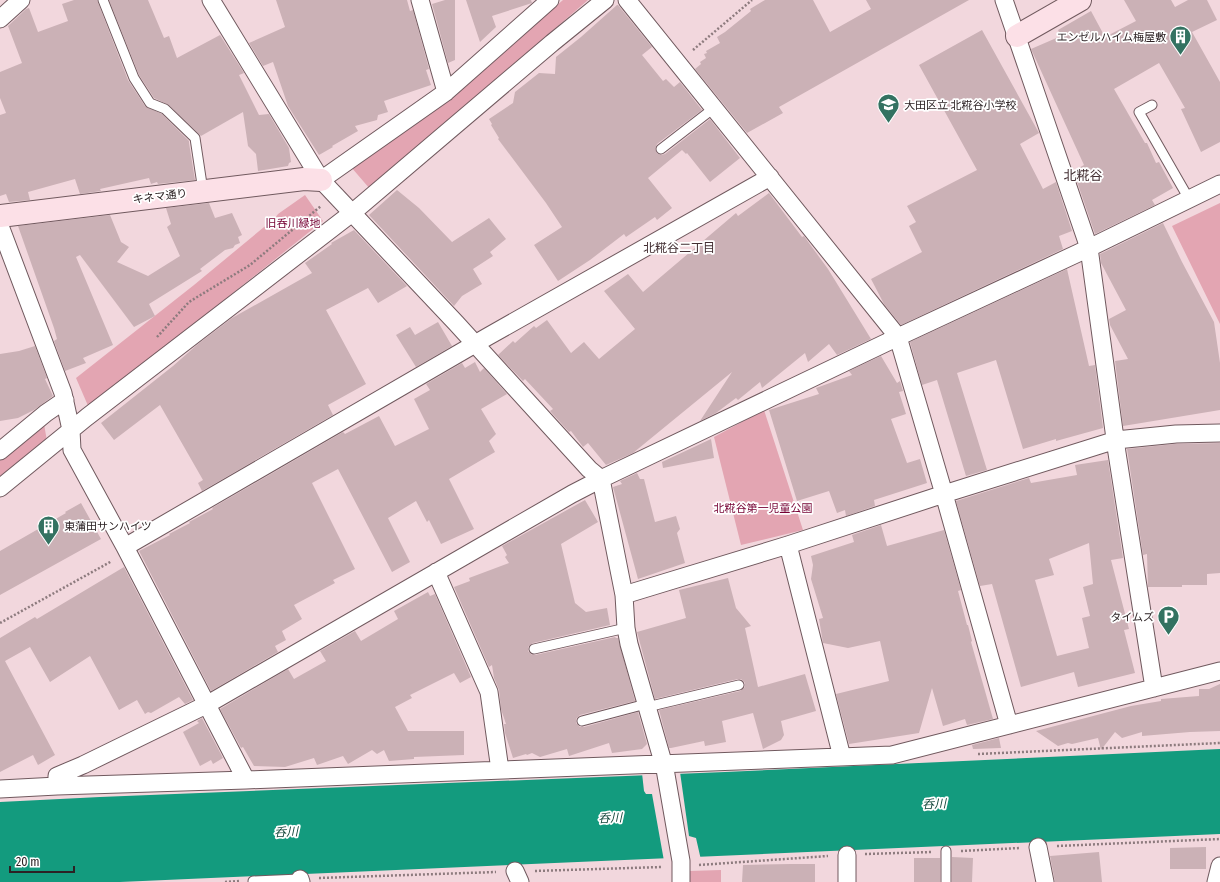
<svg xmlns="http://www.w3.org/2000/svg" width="1220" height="882" font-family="'Fira Sans Condensed','Noto Sans JP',sans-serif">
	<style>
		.green { fill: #e3a5b2 }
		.water { fill: #139b7e }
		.pier { fill: #f2d7dd }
		.building { fill: #cbb1b6; fill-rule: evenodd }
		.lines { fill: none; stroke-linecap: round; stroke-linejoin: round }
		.lane-casing { stroke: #70595e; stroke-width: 11 }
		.street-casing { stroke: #70595e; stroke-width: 19 }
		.secondary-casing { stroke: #70595e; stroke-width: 24 }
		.path { stroke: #8d7b7e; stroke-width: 2.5; stroke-dasharray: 2 2; stroke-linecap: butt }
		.lane { stroke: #fff; stroke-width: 9 }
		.street { stroke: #fff; stroke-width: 17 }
		.secondary { stroke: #fce0e7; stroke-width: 22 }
		.labels { text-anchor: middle; stroke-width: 3.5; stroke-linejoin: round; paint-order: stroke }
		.poi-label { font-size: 11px; fill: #2c2224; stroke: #fff; text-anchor: end }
		.street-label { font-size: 11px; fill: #2c2224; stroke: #fff }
		.park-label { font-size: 11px; fill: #750033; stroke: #fff }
		.neighbourhood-label { font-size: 12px; fill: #422e32; stroke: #fff }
		.water-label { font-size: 12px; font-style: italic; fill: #0a3f33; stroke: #fff }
		.quarter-label { font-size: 13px; fill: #422e32; stroke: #fff }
	</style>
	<rect width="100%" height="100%" fill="#f2d7dd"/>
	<!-- green -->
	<path class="green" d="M563,0H588L370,189L351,167L448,99Z
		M305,195L323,221L89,408L76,378L194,285L275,218L278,214Z
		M1220,203V324L1172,226Z
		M764,410L803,530L741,545L714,437Z
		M44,424L47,441L0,479V459Z
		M721,870V882H689V871Z"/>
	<!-- water -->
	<path class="water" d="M1220,749V834L120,882H0V802L100,797L725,772Z"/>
	<!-- pier -->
	<path class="pier" d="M680,772L689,836L696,838L701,860L664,861L652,794H646L644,791L642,773Z"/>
	<!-- building -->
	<path class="building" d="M74,0H97L128,80L145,106L162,114L189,141V143L195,180L158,184L157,182L151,184L149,178L100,189L101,191L80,194L75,179L28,192L30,200L9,202L6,194L0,196V115L6,113L0,98V72L22,63L8,26L26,9L29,8L38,32L68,21L62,4Z
		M109,0H148L164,38L169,36L177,58L220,35L244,73L239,75L259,115L269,114L289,148L291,162L289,163L288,166L258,171L256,154L248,146L243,112L201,136L169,105L154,98L139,75Z
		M276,0H407L410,11L413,10L429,69L426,70L431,85L384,101L388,112L378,115L377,120L355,126L358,131L332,146L333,147L319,155L288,106L273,62L263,66L249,43L285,27Z
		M445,0H455V60L448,63L432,4Z
		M466,0H531L532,3L492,16L496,27L480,42Z
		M765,0H813L830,32L871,9L866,0H969L779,107L783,113L747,133L695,69L701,64L700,62L706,58L704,54L707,53L706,51L720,43L717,37L725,32L751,11L750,9Z
		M1124,0H1171L1175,7L1188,0H1207L1217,20L1192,32L1220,82V142L1201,152L1181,109L1185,108L1159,63L1114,89L1145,143H1147L1156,163L1159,162L1173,188L1152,200L1155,205L1095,234L1074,173L1076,172L1075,170L1084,165L1031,49L1061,36L1058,30L1091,11L1105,37L1136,21Z
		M617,5H618L652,47L642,55L663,81L666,79L674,87L680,82L702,110L657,144L655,149L657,153L661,155L665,154L710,119L740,158L710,182L687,153L686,154L682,150L648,178L672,208L657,220L655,217L626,237L624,234L590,260L558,281L534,245L562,227L546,203L498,139L499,138L491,125L492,124L489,119L513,103L515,92L539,73L555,74L556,57L581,37Z
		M982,30L1039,133L1020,144L1043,189L1056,182L1072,231L1059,236L1063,249L901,325L884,304L871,279L922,252L909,226L916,222L907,206L977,170L919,65Z
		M397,190L419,208L452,242L489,218L506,239L490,252L493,256L473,269L482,284L462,296L454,306L369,215Z
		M769,193L802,237L804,236L809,243L828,269L871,339L837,355L829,344L808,362L805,353L762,388L760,382L738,400L736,398L716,413L700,421L732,372L633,453L606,465L588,443L583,447L571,431L569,432L550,411L553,409L525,379L523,381L498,355L513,341L515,343L534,326L536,328L547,320L571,353L584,342L599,359L635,329L604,291L628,274L643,292L736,213L738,216Z
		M209,203L215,218L232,213L242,235L238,237L240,243L235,245L233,248L225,250L200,269L202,271L149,304L155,316L134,327L80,255L76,257L113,345L83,358L86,363L65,371L54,341L57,339L54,328L18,226L110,215L121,242L129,247L117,262L148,276L180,256L167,227L171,224L166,208Z
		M1163,223L1182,262L1214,322L1220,363V410L1123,426L1115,361L1128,359L1110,325L1109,319L1126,310L1101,263L1100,254Z
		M354,230L407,286L378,303L368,288L326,310L366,384L328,405L333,415L202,491L198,483L203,480L160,405L114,440L101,423L173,366L198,344L232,318L312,273L305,263L332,244L331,243Z
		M1067,269L1089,366L1095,365L1103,428L1056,441V439L1023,449L996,360L957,373L987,470L966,476L937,380L922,385L910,342Z
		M438,322L452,346L416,367L396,335L410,327L415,335Z
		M35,346L47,378L45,379L53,396L34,410L18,418L0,421V354L19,351Z
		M881,356L897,383L900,381L903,391L899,392L906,414L891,419L907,463L920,459L927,483L874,500L875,506L846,516L845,510L837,513L829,491L797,501L769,410L819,394L816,388L852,375L849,371Z
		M475,362L480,372L484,368L507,394L481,409L496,434L489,441L495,452L449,479L474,529L441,544L429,520L427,522L416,501L388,518L410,562L392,572L338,469L312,483L355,569L333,580L335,583L294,605L302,619L282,631L286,640L275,646L278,652L211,691L139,551L170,535L169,534L190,523L189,522L213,509L212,508L343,432L345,434L379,416L395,446L429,429L414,399L430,390L426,384L462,363L465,368Z
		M711,439L714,458L663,468L662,462Z
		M1220,443V573L1207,574V585H1182V587H1148L1147,554L1143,555L1127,449L1174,444Z
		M1108,460L1123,558L1111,560L1129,629L1124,630L1135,673L1078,687L1074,672L1021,687L992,584L980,586L956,501L1029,478L1031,483L1077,475L1075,465ZM1089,543L1093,584L1083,587L1090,616L1082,618L1089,648L1057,656L1035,580L1054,575L1049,559Z
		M637,473L640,479H644L655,522L676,516L680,529L677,533L685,563L638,579L613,487L622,484L620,481Z
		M585,500L598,522L561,544L575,603L586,612L607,608L610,625L533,643L528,647V651L532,655H535L615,637L616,638H618L635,701L580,715L576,719V723L580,727H584L638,712L647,744L642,749L612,753L609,743L569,756L567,749L540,757L532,753L527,755L526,754L513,758L505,733L504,724H506L501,709L499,690L494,678L492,665L489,667L454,587L470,581L469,578L509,563L505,557L507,555L502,546Z
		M81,503L101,539L0,595V551L66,513L65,512Z
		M881,525L887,546L944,530L961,590L958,591L967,625H968L972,641L971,642L993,719L967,725L965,719L943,726L932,688L919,733L849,744L836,694L889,681L880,641L848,648L823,643L819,619L823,618L811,579L813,565L811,556L854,542L852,535Z
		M124,567L193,700L185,704L179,697L151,713L148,712L145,714L137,700L119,710L90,656L50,682L30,647L5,661L55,755L38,765L33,755L0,772V638L35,617L37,619Z
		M728,578L736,608L751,626L745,628L758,687L805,674L816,711L781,721L784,735L781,740L763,749L753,713L722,721L726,742L705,746L704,741L671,748H669L659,710L740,691L745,687V683L741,679H738L655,699L637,632L686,618L679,590Z
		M428,592L430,596L435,594L471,677L460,683L454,673L410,695L412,698L395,707L408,731H464V755L414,757V759L389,761L384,750L377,754L372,750L348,764L343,756L317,765L314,758L285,767L254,766L243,747L241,748L220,709L288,669L294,679L326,661L320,651L355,631L361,641L398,619L394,611Z
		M1220,684V731L1190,732L1142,736V732L1122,738L1115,732L1101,750L1098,738L1072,744L1068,743L1058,746L1036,731L1131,706L1161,701V699L1199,696V689H1209Z
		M202,718L223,758L213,764L211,760L200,766L183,732L199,723L197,721Z
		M999,738L1001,748L973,749L972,745Z
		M1206,847V869H1170V848Z
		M1099,852L1102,882H1055L1050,856Z
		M952,857L973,858L972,882H952Z
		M914,858H940V882H914Z
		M791,864H815V882H742L743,865Z"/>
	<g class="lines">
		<defs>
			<path id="lane" d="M103,0L134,78L150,103L165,109L195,138L203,191
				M1152,105L1139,112L1189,199
				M661,149L714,108
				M534,649L626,628
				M647,707L739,685
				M582,721L646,704
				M946,851V882
				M253,881L300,879"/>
			<path id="street" d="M211,0L321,180L456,323L589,469L601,479L624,595L626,628L629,644L665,769L681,861V882
				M420,0L446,92
				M627,0L898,337L944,494L1009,725
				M1004,0L1089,248L1117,453L1154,688
				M0,19L21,0
				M321,180L446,92L550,0
				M0,226L63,393L71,430L72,450L125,547L246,780
				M0,451L46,413L65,400
				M0,488L87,417L352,213L552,43L605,0
				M788,545L842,757
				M125,547L487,337L770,177
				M436,572L489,692L500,770
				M624,595L788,545L944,494L1116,440L1176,434L1220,433
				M57,786V776L83,765L208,704L572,494L601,479L898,337L1089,248L1220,184
				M0,789L57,786L246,780L892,755L1220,671
				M1038,847L1045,882
				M847,855V882
				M515,871L520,882
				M300,879L301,882
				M1216,882L1220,866"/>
			<path id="secondary" d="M1017,36L1080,0
				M0,216L304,179L321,180"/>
		</defs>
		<!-- lane casing -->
		<use href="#lane" class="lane-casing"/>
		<!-- street casing -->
		<use href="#street" class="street-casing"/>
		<!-- secondary casing -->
		<use href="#secondary" class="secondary-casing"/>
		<!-- path -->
		<path class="path" d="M693,50L752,0
			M157,337L189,302L250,265L321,206
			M0,623L112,561
			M978,754L1220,743
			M1057,846L1220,839
			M961,851L1020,848
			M865,854L932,852
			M699,865L828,856
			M535,871L662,867
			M319,878L496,872
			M225,882L239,881"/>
		<!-- lane -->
		<use href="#lane" class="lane"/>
		<!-- street -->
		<use href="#street" class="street"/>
		<!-- secondary -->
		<use href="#secondary" class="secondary"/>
	</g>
	<!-- icons -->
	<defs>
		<symbol id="building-pin" viewBox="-11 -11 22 30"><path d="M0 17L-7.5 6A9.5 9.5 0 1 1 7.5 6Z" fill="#337261" stroke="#fff"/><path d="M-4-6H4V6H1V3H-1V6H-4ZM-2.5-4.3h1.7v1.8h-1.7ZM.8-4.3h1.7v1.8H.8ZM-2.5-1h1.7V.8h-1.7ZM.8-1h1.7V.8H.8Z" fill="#fff"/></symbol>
		<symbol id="school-pin" viewBox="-11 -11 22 30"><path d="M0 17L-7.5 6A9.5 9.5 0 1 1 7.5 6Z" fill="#337261" stroke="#fff"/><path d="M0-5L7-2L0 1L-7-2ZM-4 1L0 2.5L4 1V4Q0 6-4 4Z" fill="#fff"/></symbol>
		<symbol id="parking-pin" viewBox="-11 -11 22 30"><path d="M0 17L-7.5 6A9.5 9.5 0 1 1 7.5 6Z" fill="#337261" stroke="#fff"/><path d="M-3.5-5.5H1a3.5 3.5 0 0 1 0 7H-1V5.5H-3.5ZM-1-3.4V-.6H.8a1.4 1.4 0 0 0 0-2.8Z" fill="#fff"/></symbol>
	</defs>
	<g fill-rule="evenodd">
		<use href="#building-pin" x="1168" y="24" width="25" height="34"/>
		<use href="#school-pin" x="876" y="92" width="25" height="34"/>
		<use href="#building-pin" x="36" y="514" width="25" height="34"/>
		<use href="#parking-pin" x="1156" y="604" width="25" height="34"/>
	</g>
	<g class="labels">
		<!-- poi labels -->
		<g class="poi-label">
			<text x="1166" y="41">エンゼルハイム梅屋敷</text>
			<text x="904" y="109" text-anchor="start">大田区立 北糀谷小学校</text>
			<text x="64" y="530" text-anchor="start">東蒲田サンハイツ</text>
			<text x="1154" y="621">タイムズ</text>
		</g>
		<!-- street labels -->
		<g class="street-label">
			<text transform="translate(160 196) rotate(-7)" y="4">キネマ通り</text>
		</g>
		<!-- park labels -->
		<g class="park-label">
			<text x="293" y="227">旧呑川緑地</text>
			<text x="763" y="512">北糀谷第一児童公園</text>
		</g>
		<!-- neighbourhood labels -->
		<g class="neighbourhood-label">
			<text x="679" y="252">北糀谷二丁目</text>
		</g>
		<!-- water labels -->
		<g class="water-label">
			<text transform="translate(934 804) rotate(-2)" y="4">呑川</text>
			<text transform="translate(610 818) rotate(-2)" y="4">呑川</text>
			<text transform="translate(286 832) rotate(-2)" y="4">呑川</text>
		</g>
		<!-- quarter labels -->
		<g class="quarter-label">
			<text x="1083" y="180">北糀谷</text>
		</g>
	</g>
	<!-- scale -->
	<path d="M10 866v6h64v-6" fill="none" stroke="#2c2224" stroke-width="2"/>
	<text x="16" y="866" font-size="12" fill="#2c2224" stroke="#ffffff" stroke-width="3" paint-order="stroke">20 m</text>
</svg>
